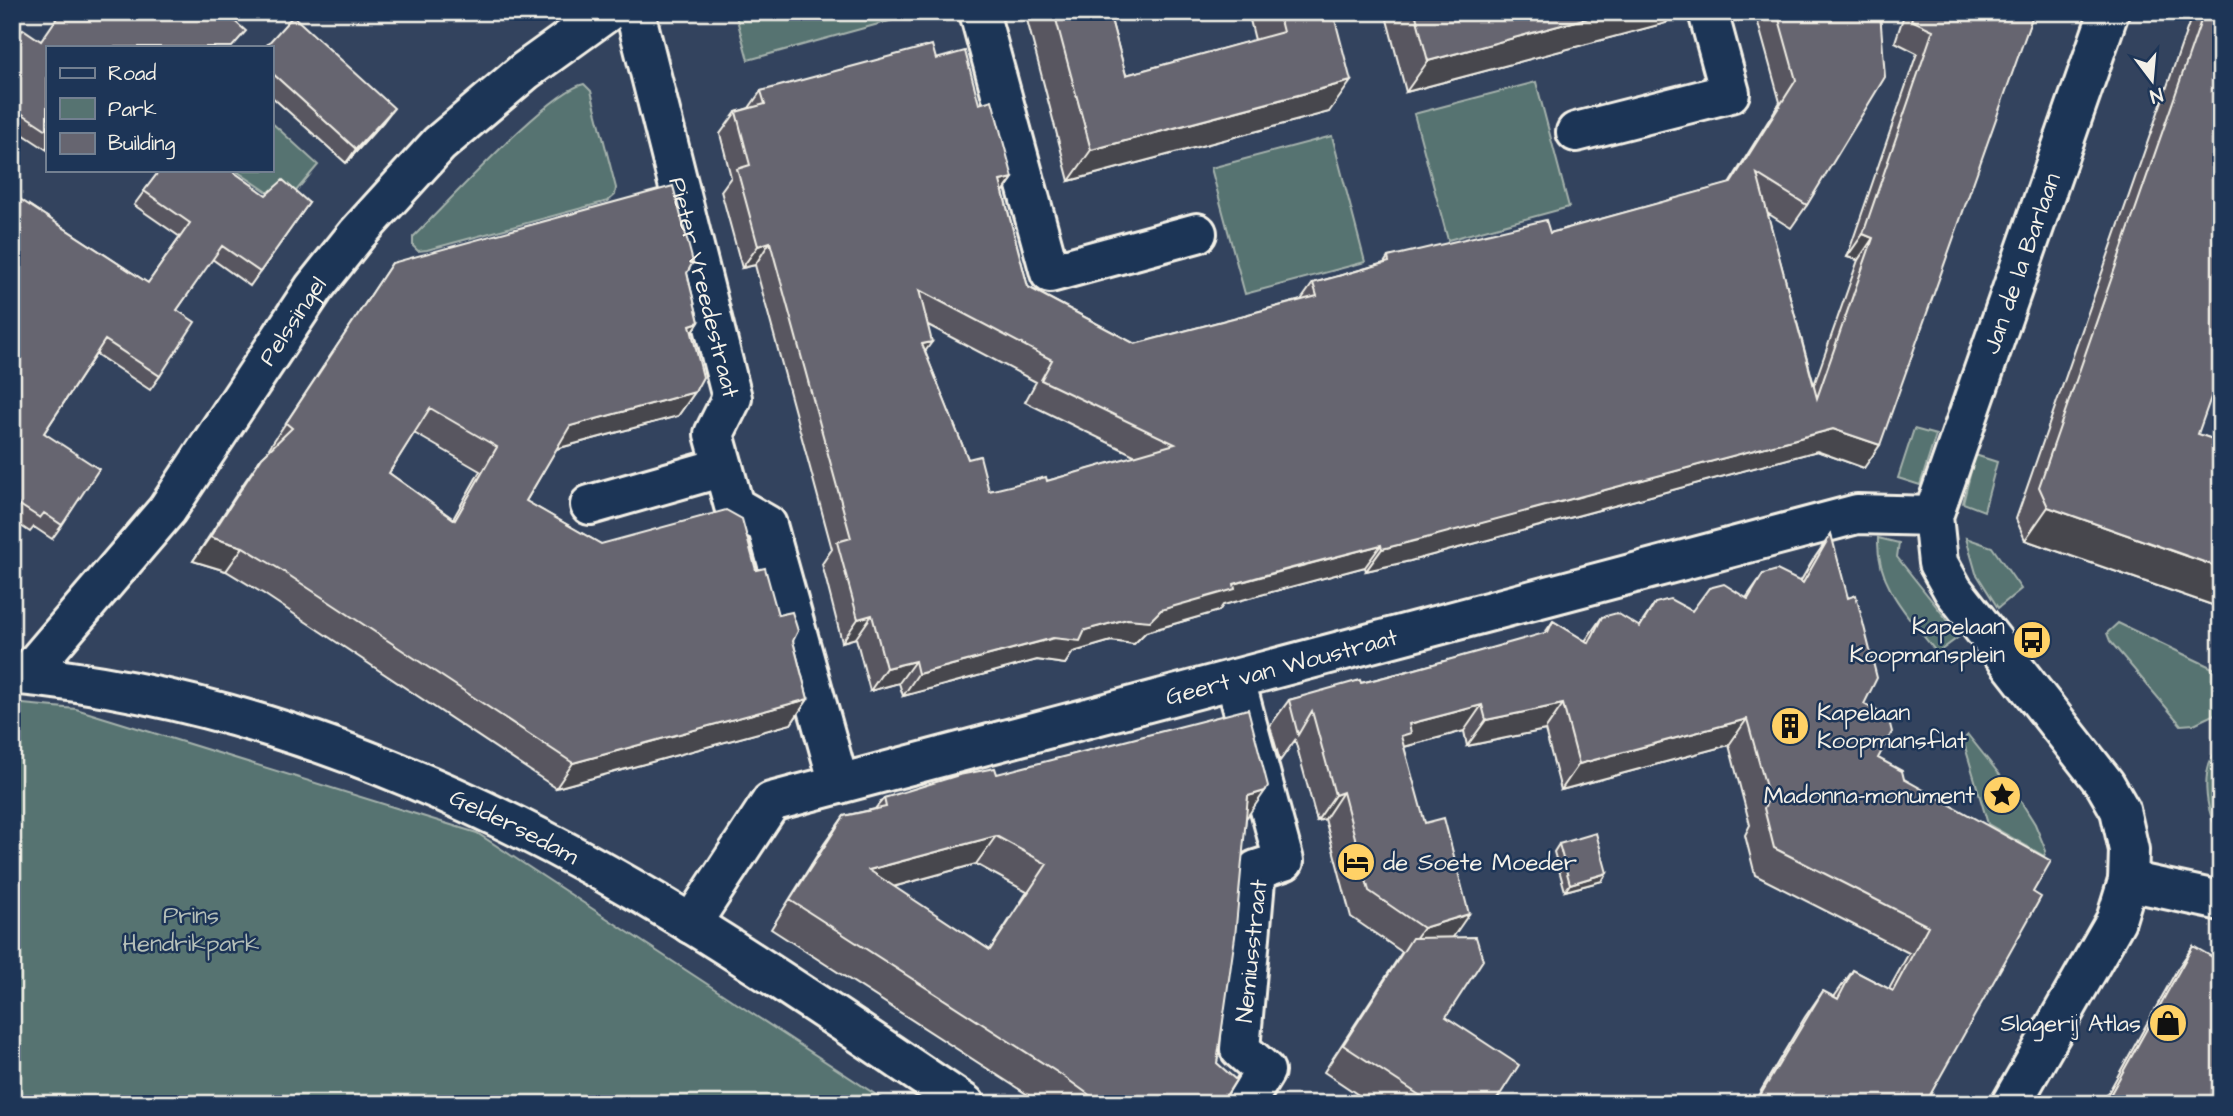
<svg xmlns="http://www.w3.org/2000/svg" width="2233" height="1116" font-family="'Architects Daughter',sans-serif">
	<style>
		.green { fill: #567371; stroke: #a5b2ac; stroke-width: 2 }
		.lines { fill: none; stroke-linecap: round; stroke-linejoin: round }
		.minor-casing { stroke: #f4f1e8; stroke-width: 44 }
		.minor { stroke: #1d3557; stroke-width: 38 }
		.wall { fill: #585760; stroke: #f4f1e8; stroke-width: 2; fill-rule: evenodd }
		.shaded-wall { fill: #47474e; stroke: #f4f1e8; stroke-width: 2 }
		.building { fill: #666570; stroke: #f4f1e8; stroke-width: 2; fill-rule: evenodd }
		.labels { text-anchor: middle; stroke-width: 5; stroke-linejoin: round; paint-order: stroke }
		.street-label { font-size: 24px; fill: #f4f1e8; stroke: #1d3557 }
		.poi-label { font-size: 24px; fill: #f4f1e8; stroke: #1d3557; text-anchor: end }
		.park-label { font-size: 24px; fill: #b5bfb8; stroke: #1d3557 }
	</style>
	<rect width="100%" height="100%" fill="#33435e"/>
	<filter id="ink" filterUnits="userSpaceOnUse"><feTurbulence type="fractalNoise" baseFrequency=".0143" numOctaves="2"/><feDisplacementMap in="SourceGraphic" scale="14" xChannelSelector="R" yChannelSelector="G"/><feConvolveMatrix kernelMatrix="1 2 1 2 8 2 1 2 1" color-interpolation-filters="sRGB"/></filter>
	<g filter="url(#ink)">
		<!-- green -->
		<path class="green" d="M735,12H903L904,17L748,60Z
			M1536,82L1569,207L1448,240L1414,114Z
			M584,84L591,91L616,188L615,195L608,201L427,250L418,251L413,246V237C444,207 549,91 584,84Z
			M271,122L318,165L285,204L235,170H271Z
			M1332,136L1365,262L1245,294L1211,168Z
			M1914,429L1936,435L1920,485L1898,478Z
			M1975,455L1997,462L1984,511L1963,503Z
			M1878,538L1899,543L1897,557L1960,636L1937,653C1910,618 1876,586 1878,538Z
			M1966,538L1992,547L2021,589L1998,608L1976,573Z
			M2118,623L2221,672V711L2194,724L2181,725L2110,641L2107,633Z
			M12,703L76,709L477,833L890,1104H12Z
			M1968,735L2020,800L2035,824L2046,851L2044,856L1988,824L1963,740Z
			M2221,747V833C2204,817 2199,760 2221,747Z"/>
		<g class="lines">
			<defs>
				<g id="minor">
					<path id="s1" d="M635,12L732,398L714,434L734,506L767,525L839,784"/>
					<path d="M979,12L1050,273L1197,233"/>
					<path d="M1576,132L1730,93L1708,12"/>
					<path d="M590,505L723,467"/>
					<path id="s2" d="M12,674C255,697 484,796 690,923C783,980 874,1043 965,1104"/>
					<path id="s3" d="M26,675L167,510L314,288L357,234L439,144L525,71L607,12"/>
					<path d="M1235,680L1284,861L1256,870L1240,1049L1265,1071L1245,1104"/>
					<path d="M2128,881L2221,901"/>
					<path id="s4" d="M691,924L771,802L1857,514L1933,516"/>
					<path id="s5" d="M2011,1104L2116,920L2128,881L2129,850L2120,810L2105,784L1953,590L1938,563L1933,516L2109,12"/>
				</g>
			</defs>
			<!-- minor casing -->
			<use href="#minor" class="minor-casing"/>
			<!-- minor -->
			<use href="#minor" class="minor"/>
		</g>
		<!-- wall -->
		<path class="wall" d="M1025,12H1109L1126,75L1255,40L1248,12H1333L1329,112L1069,181Z
			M1385,12H1673L1666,23L1406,92Z
			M1755,12H1880L1807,205L1791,228L1767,213L1814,385L1858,260L1847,257L1917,53L1895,42L1905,12H2034L1864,468L1817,451L1410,561L1366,571L1365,567L1253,597L1223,605L1219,611L1146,632L1134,644L1111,641L1073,652L1065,664L1037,660L903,696L899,683L870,691L856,638L842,642L822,564L832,549L755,265L742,268L721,191L731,177L720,134L736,112L749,108L761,91L936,59L979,104L1013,178L1003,192L1028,287L1135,344L1301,300L1313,283L1384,263L1388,257L1550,233L1729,184L1780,102ZM928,325L1036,382L1025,402L1136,456L1047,481L989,491L968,459L925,352Z
			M2193,12H2221L2198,434L2221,442V608L2025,540L2016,519Z
			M41,41L47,47V150L12,127V44Z
			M271,47L383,122L346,163L271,96Z
			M160,170L266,195L309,203L250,286L212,259L177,310L160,376L150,390L96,354L44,433L62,525L52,539L34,527L30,532L12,520V194L148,283L180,237L134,205Z
			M392,263L687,273L699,322L692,333L695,392L678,416L556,449L526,501L601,544L756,570L778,615L793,641L808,699L791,724L556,788L264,594L226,571L193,561L245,481L262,457L271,449L269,448ZM414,433L480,471L453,519L389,473Z
			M1831,534L1864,704L1878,758L1904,779L2033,892L1925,1104H1753L1805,1017L1823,991L1834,997L1853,970L1889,989L1909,953L1755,875L1745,835L1750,825L1729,745L1561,790L1545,730L1467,746L1464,731L1404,747L1453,937L1446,1017L1494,1104H1372L1324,1072L1402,952L1351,917L1325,819L1317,821L1295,740L1280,761L1270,726L1289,700L1361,683L1412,670L1544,634L1553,621L1585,641L1602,617L1639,627L1655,603L1692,611L1746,598L1763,574L1800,582L1813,560Z
			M997,774L1246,818L1217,1063L1221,1104H1042L771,929L824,844L844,816L875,809L884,798ZM976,864L1027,892L990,950L893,887Z
			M1559,844L1602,881L1565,891L1554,852Z
			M2193,946L2221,1104H2102L2178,968Z"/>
		<!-- shaded-wall -->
		<path class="shaded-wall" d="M1610,12H1673L1666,23L1406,92L1428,61Z
			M1351,81L1329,112L1069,181L1091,150Z
			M394,108L383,122L346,163L356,149Z
			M1013,178L997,200L1000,181Z
			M1863,234L1873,238L1858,260L1847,257Z
			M770,242L755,265L742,268L758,246Z
			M699,322L682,347L690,325Z
			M932,342L916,364L922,344Z
			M695,392L678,416L552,450L570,426Z
			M1833,429L1880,445L1864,468L1817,451L1410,561L1366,571L1382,549Z
			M2048,507L2221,568V608L2025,540Z
			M210,537L243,547L226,571L193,561Z
			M1381,545L1365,567L1223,605L1219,611L1146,632L1134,644L1111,641L1073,652L1065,664L1037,660L903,696L918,674L1161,610L1234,584Z
			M872,615L856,638L842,642L858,619Z
			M915,661L899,683L870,691L886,668Z
			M808,699L791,724L556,788L573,763Z
			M1563,704L1545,730L1467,746L1486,720Z
			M1482,705L1464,731L1400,748L1382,762L1409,724Z
			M1747,719L1729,745L1561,790L1579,764Z
			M1265,791L1245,820L1248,796Z
			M1343,792L1325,819L1317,821L1335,795Z
			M996,836L976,864L849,899L869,870Z
			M1607,873L1602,881L1565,891L1570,884Z
			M1469,914L1451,940L1404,954L1423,928Z"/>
		<!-- building -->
		<path class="building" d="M61,12H224L246,31L232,47H47V130L12,107V45L23,29L41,41Z
			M1054,12H1109L1126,75L1283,32L1278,12H1333L1351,81L1091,150Z
			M1415,12H1610L1428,61Z
			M1777,12H1880L1885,77L1807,205L1757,174L1817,398L1873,238L1863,234L1933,30L1911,20L1914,12H2034L1880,445L1833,429L1426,538L1382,549L1381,545L1269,574L1234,584L1235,589L1161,610L1150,621L1127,619L1085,630L1080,641L1053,638L918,674L915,661L886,668L872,615L858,619L837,542L851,538L770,242L758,246L737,169L750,165L736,112L765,104L761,91L932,45L936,59L965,51L979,104L992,100L1013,178L1000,181L1028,287L1135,344L1317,296L1313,283L1389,262L1388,257L1546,220L1550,233L1731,183L1796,80ZM919,290L1052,360L1041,380L1175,444L1047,481L1046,477L989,491L980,456L968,459L922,344L932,342Z
			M2204,12H2221V369L2198,434L2221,442V568L2048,507L2039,487Z
			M293,16L394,108L356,149L271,72V47H265Z
			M160,170H231L266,195L283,180L309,203L260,272L222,246L177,310L195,322L160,376L105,340L44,433L99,469L62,525L44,513L40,518L12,500V194L148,283L190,223L144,191Z
			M673,186L693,262L687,273L699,322L690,325L703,377L695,392L570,426L526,501L601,544L726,510L742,519L756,570L765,568L778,615L792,612L798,631L793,641L808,699L573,763L281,570L243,547L210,537L262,457L292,428L286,423L392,263ZM430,408L497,447L455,520L389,473Z
			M1831,534L1848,598L1856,595L1877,678L1864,704L1888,717L1892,732L1878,758L1902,771L1904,779L2051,861L2033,892L2041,897L1925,1104H1755L1823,991L1838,999L1853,970L1893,991L1928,926L1774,848L1764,808L1769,798L1747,719L1579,764L1563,704L1486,720L1482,705L1409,724L1411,733L1401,736L1425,823L1444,818L1469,914L1423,928L1369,891L1343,792L1335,795L1312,711L1298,735L1289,700L1360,680L1361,683L1412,670L1548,632L1553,621L1589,643L1602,617L1617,613L1640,627L1655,603L1670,599L1692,611L1709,588L1724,584L1748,599L1763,574L1777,570L1803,583Z
			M1248,709L1268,786L1265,791L1248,796L1235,937L1217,1063L1236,1080L1221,1104H1102L1063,1076L790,900L844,816L886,807L884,798L959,775L995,768L997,774ZM996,836L1047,864L990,950L869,870Z
			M1596,833L1607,873L1570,884L1559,844Z
			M1476,937L1483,960L1446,1017L1519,1065L1494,1104H1472L1468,1100L1465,1104H1433L1343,1045L1412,938Z
			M2193,946L2221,962V1104H2105Z"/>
	</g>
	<!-- icons -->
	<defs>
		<symbol id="bus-disc" viewBox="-11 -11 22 22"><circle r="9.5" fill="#ffd166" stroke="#1d3557"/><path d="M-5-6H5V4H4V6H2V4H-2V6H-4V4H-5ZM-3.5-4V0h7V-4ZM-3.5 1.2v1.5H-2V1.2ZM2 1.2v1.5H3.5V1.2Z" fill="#111"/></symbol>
		<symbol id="building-disc" viewBox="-11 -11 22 22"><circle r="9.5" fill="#ffd166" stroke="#1d3557"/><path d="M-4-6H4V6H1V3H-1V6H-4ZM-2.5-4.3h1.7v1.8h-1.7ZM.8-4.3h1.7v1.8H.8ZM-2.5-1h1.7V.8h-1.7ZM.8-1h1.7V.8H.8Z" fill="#111"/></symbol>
		<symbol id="sight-disc" viewBox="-11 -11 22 22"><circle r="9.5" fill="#ffd166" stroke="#1d3557"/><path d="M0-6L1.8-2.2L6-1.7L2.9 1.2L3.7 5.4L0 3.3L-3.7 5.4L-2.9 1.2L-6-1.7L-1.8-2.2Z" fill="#111"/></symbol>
		<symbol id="hotel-disc" viewBox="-11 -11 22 22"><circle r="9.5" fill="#ffd166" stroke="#1d3557"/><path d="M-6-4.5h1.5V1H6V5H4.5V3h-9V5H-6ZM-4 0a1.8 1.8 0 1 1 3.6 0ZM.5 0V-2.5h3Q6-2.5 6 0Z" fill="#111"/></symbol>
		<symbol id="shop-disc" viewBox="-11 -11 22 22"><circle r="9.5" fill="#ffd166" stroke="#1d3557"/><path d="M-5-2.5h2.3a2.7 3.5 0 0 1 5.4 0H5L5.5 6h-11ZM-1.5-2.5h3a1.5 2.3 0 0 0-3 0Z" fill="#111"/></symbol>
	</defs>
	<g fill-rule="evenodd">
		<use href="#bus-disc" x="2010" y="618" width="44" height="44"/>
		<use href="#building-disc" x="1768" y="704" width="44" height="44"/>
		<use href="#sight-disc" x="1980" y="773" width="44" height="44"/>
		<use href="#hotel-disc" x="1334" y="840" width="44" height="44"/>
		<use href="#shop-disc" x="2146" y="1001" width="44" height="44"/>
	</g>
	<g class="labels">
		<!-- street labels -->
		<g class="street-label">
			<text dy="8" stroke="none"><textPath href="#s5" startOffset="947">Jan de la Barlaan</textPath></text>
			<text dy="8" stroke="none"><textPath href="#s1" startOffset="284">Pieter Vreedestraat</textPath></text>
			<text dy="8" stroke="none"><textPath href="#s3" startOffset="444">Pelssingel</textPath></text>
			<text dy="8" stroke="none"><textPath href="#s4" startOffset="674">Geert van Woustraat</textPath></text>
			<text dy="8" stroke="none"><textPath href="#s2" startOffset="528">Geldersedam</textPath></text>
			<text transform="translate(1251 951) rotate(-84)" y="8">Nemiusstraat</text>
		</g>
		<!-- poi labels -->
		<g class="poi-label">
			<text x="2005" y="634">Kapelaan<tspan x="2005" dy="28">Koopmansplein</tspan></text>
			<text x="1817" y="720" text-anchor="start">Kapelaan<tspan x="1817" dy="28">Koopmansflat</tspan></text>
			<text x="1975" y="803">Madonna-monument</text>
			<text x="1383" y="870" text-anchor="start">de Soete Moeder</text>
			<text x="2141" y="1031">Slagerij Atlas</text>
		</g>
		<!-- park labels -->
		<g class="park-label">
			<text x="191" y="923">Prins<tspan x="191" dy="28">Hendrikpark</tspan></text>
		</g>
	</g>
	<!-- margin -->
	<rect width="2233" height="1116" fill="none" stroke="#1d3557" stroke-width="42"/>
	<rect x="21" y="21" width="2191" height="1074" fill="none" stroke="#f4f1e8" stroke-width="2.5" filter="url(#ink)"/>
	<!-- legend -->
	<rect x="46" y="46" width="228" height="126" fill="#1d3557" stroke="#738091" stroke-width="2"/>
	<rect x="60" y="68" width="35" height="10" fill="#1d3557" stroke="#738091" stroke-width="2"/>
	<text x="108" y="80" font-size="21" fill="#f4f1e8">Road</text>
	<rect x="60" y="98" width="35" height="21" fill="#567371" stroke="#738091" stroke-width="2"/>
	<text x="108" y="116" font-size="21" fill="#f4f1e8">Park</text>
	<rect x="60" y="133" width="35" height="21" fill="#666570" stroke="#738091" stroke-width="2"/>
	<text x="108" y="150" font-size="21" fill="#f4f1e8">Building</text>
	<!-- north arrow -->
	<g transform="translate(2152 80) rotate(164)" stroke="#1d3557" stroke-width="5" paint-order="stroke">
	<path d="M0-5L12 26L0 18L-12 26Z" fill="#f4f1e8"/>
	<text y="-10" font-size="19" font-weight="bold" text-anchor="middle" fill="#f4f1e8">N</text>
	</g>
</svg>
